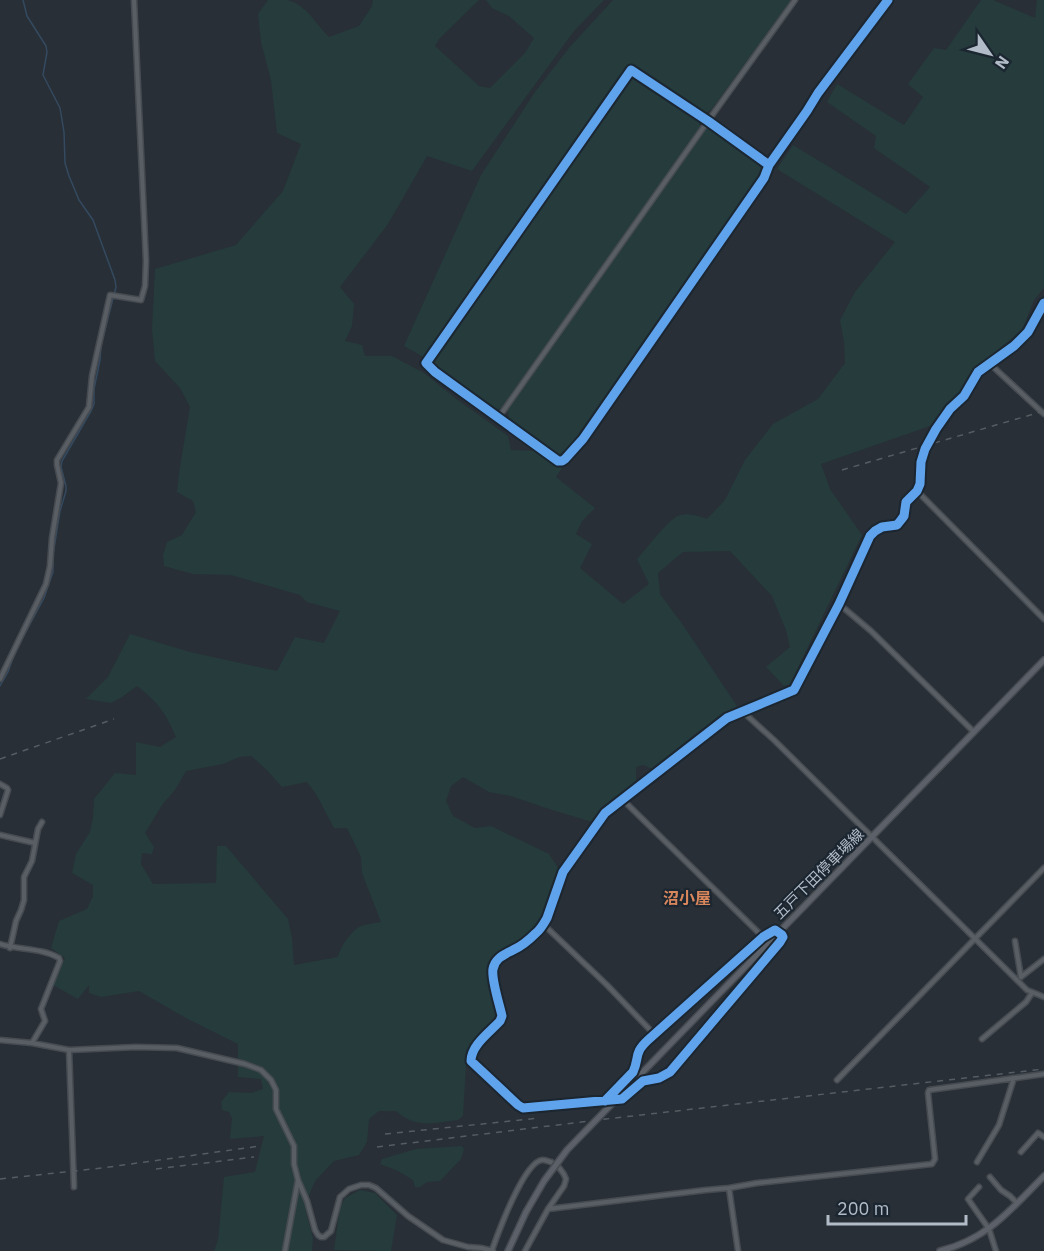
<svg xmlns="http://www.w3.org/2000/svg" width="1044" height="1251" font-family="'IBM Plex Sans','Noto Sans JP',sans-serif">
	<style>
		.green { fill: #253b3c; fill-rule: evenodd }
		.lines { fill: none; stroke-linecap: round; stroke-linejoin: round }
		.stream { stroke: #344a60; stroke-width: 1.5 }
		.street-casing { stroke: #464b51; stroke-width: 7 }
		.secondary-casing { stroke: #464b51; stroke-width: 8 }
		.street { stroke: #585e64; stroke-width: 4 }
		.secondary { stroke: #5c6169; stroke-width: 5 }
		.rail { stroke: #565c62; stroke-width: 1.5; stroke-dasharray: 6 6; stroke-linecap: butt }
		.secondary-bridge-casing { stroke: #464b51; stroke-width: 8; stroke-linecap: butt }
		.secondary-bridge { stroke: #5c6169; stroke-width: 5 }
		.cycleway-casing { stroke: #1b2631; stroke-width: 13 }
		.cycleway { stroke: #60a3ed; stroke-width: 9 }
		.labels { text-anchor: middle; stroke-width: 4.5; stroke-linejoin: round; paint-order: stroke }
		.street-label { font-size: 15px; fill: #b1bcc8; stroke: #1b2631 }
		.neighbourhood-label { font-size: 16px; font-weight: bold; fill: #d8865c; stroke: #1b2631 }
	</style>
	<rect width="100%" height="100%" fill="#282f36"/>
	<!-- green -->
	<path class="green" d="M268,0C274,0 282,0 287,0C307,5 316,24 329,37L359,26L372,6L373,0H479L439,39L435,46L479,86L490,88L525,53L534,38L509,16L492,8L486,0H604L574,31L472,171L427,156L388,224L340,287L354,304L352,326L345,341L362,345L365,356H392L424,373L455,398L508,436L511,450L537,451L562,468L556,477L595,508L582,521L576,534L592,544L580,568L623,604L649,584L637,559C647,548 666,522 678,516C687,512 698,516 707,519L725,500L745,460L773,424L818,399L845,363L844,342L840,320L855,292L895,242L777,169L793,145L906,214L930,187L874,148L876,136L827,102L837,84L904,125L923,97L908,84L934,48L946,50L981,0H993L1035,18L1037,0H1044V288L1034,300L1022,330L973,370L960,393L930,426L821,464L830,489L862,535L790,684L784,686L766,667L790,647L786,630L772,596L730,551L683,552L658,573L660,594L683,625L737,706L699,731L652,769L643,765L636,767V781L607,805L592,822L546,808L511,796L489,792L463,777L451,786L446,801L453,816L475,828L491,826L549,854L564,877L544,923L524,947L501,951L494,959L490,970L500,1015L495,1023L469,1050L466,1065L463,1116L458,1120C434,1123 416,1129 396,1111H379L369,1119L367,1142L359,1155L334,1161L315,1181L307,1200L306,1212L313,1238L312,1251H214L218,1240L224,1177L255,1172L264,1136L230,1139L232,1118L229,1112L222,1110L221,1102L229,1092L252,1093L263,1089L261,1079L238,1077V1044L184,1017L139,991L101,997L89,993V985L78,999L53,985L65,958L51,948L59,921L87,909L93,896V885L72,873L76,854L90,832L93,817L94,799L115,773L136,775V742L160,747L176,737C166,713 157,701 137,686L122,697L111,703L86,699L108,677L130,634L190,652L277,671L295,637L324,643L340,611L307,602L300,595L231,575L193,574L164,566L163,555L167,542L182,535L196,512L193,501L177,492L179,473L190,407L180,388L155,361L152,330L155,269L236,245L283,191L301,144L277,133L271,80L261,42L258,14ZM251,756L266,769L282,787L307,782L316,794L334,828H347L361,857L362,873L381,922C375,923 367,924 361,926C352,930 340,947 338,957L294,965L292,938L288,919L226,846H217L216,883L153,884L141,864L142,853L152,854L154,847L145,833L162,805L175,790L186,771L223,764L239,757Z
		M613,0H791L711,110L705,113L699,120L700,126L709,129L715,130L758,163L762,168L760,176L581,436L567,454L557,456L509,420L508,412L502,408L495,410L438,369L434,363L433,359L430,357L425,358L404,346L481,175L535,92L569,48Z
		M462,1146L464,1149L461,1159L440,1181L427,1182L420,1187H415L413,1180L398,1171L380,1164L382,1159L416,1149Z
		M360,1190L375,1193L397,1215L391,1251L334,1250L340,1208L345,1198Z"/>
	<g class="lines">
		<!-- stream -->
		<path class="stream" d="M0,686L8,672L15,652L44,598L53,572V555L60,511L66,491V486L61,467L62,461L91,411L94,404V389L100,360L101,345L116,287L115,280L93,220L79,200L69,176L65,163L64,132L60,108L43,75L47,52L46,46L27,16L23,0"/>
		<defs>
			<path id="street" d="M769,165L708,121L631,70L426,363L435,372L558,461H562L565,459L583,439L764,178L769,165L807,111L818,93L888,0
				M989,363L1044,414
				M499,417L708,121L795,0
				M917,491L1044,619
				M839,604L871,631L974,732
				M0,679L46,584L50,566L52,538L61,483L57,465V460L89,407L92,376L110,295L141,300L145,286L146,261L134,0
				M742,711L774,740L1027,990L1044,997
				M0,784L7,788L8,790L0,815
				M623,800L763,937
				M0,835L35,843
				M543,924L607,985L654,1034
				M1015,941L1021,977
				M0,944C19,950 42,948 59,958L60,961L41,1009L45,1021L32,1043
				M10,948L16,921L21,910L24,900V877L32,861L38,829L42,822
				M1021,977L1044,959
				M982,1039L1026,1002L1032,993
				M0,1040L32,1043L69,1050L136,1047L177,1048L245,1064L261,1070L271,1080L276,1090V1109L294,1146V1164L298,1180L307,1201L315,1230L318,1235L321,1237H324L331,1231L340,1197L349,1189L361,1185H369L376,1188L408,1216L443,1240L468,1247L481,1248L493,1251
				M69,1050L74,1187
				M837,1080L1044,868
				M605,1101L633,1072C640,1057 633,1054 648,1040L763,937L775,930L782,935L783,937L780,942L670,1072L659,1078L643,1081L622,1099L523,1108L518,1105L471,1061C471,1045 490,1032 500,1021L502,1016C500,1006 491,979 493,969C495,958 504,955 513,950C520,947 530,939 536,933C541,929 544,923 547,918L563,872L605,813L727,718L794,690L839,604L870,536L875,531L882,527L897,525L901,520L904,516L906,502L917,491L920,484L921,462L925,449L936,429L950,409L964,396L978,372L1014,346L1028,332L1044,303
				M1021,1152L1038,1133L1044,1137
				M977,1162L999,1125L1013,1081V1078
				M990,1177L1001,1190L1010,1196L1017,1203
				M979,1187L968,1199L989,1229L996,1251
				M729,1188L738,1251
				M548,1209L706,1190L729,1188L757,1183L932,1164L935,1159L928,1093L929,1090L1044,1074
				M492,1250C498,1233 524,1162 542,1160C543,1159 550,1162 551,1162C559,1166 563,1171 566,1179L564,1186L548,1209L525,1251
				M285,1251L298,1180"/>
			<path id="secondary" d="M710,1003L1044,660
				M508,1251L526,1212
				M940,1251C988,1239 1011,1209 1044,1176"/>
		</defs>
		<!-- street casing -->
		<use href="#street" class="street-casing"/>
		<!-- secondary casing -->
		<use href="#secondary" class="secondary-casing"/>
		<!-- street -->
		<use href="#street" class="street"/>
		<!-- secondary -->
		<use href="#secondary" class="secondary"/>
		<!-- rail -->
		<path class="rail" d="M842,470L1044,411
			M0,759L114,719
			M385,1134L540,1118
			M377,1147L606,1119L1044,1069
			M156,1169L254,1157
			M0,1179L102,1168L260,1146"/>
		<defs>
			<path id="secondary-bridge" d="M526,1212L544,1181L567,1150L710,1003"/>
		</defs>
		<!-- secondary-bridge casing -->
		<use href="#secondary-bridge" class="secondary-bridge-casing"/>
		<!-- secondary-bridge -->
		<use href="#secondary-bridge" class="secondary-bridge"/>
		<defs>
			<path id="cycleway" d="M769,165L708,121L631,70L426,363L435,372L558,461H562L565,459L583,439L764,178L769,165L807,111L818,93L888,0
				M605,1101L633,1072C640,1057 633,1054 648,1040L763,937L775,930L782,935L783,937L780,942L670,1072L659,1078L643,1081L622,1099L523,1108L518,1105L471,1061C471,1045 490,1032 500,1021L502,1016C500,1006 491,979 493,969C495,958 504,955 513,950C520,947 530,939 536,933C541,929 544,923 547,918L563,872L605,813L727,718L794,690L839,604L870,536L875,531L882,527L897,525L901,520L904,516L906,502L917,491L920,484L921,462L925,449L936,429L950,409L964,396L978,372L1014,346L1028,332L1044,303"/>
		</defs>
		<!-- cycleway casing -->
		<use href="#cycleway" class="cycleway-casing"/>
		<!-- cycleway -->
		<use href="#cycleway" class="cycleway"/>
	</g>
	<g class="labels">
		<!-- street labels -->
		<g class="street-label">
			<text transform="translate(819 874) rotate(-45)" y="5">五戸下田停車場線</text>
		</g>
		<!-- neighbourhood labels -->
		<g class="neighbourhood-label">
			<text x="687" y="904">沼小屋</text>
		</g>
	</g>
	<!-- north arrow -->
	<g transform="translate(990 54) rotate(125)" stroke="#1b2631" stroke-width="4.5" paint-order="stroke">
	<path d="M0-4.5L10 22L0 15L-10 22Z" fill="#b1bcc8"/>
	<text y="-9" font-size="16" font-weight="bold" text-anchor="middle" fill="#b1bcc8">N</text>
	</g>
	<!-- scale -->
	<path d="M828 1215v9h138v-9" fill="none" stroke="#b1bcc8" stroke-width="3"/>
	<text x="837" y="1215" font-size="18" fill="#b1bcc8" stroke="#1b2631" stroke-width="4.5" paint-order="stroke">200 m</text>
</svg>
